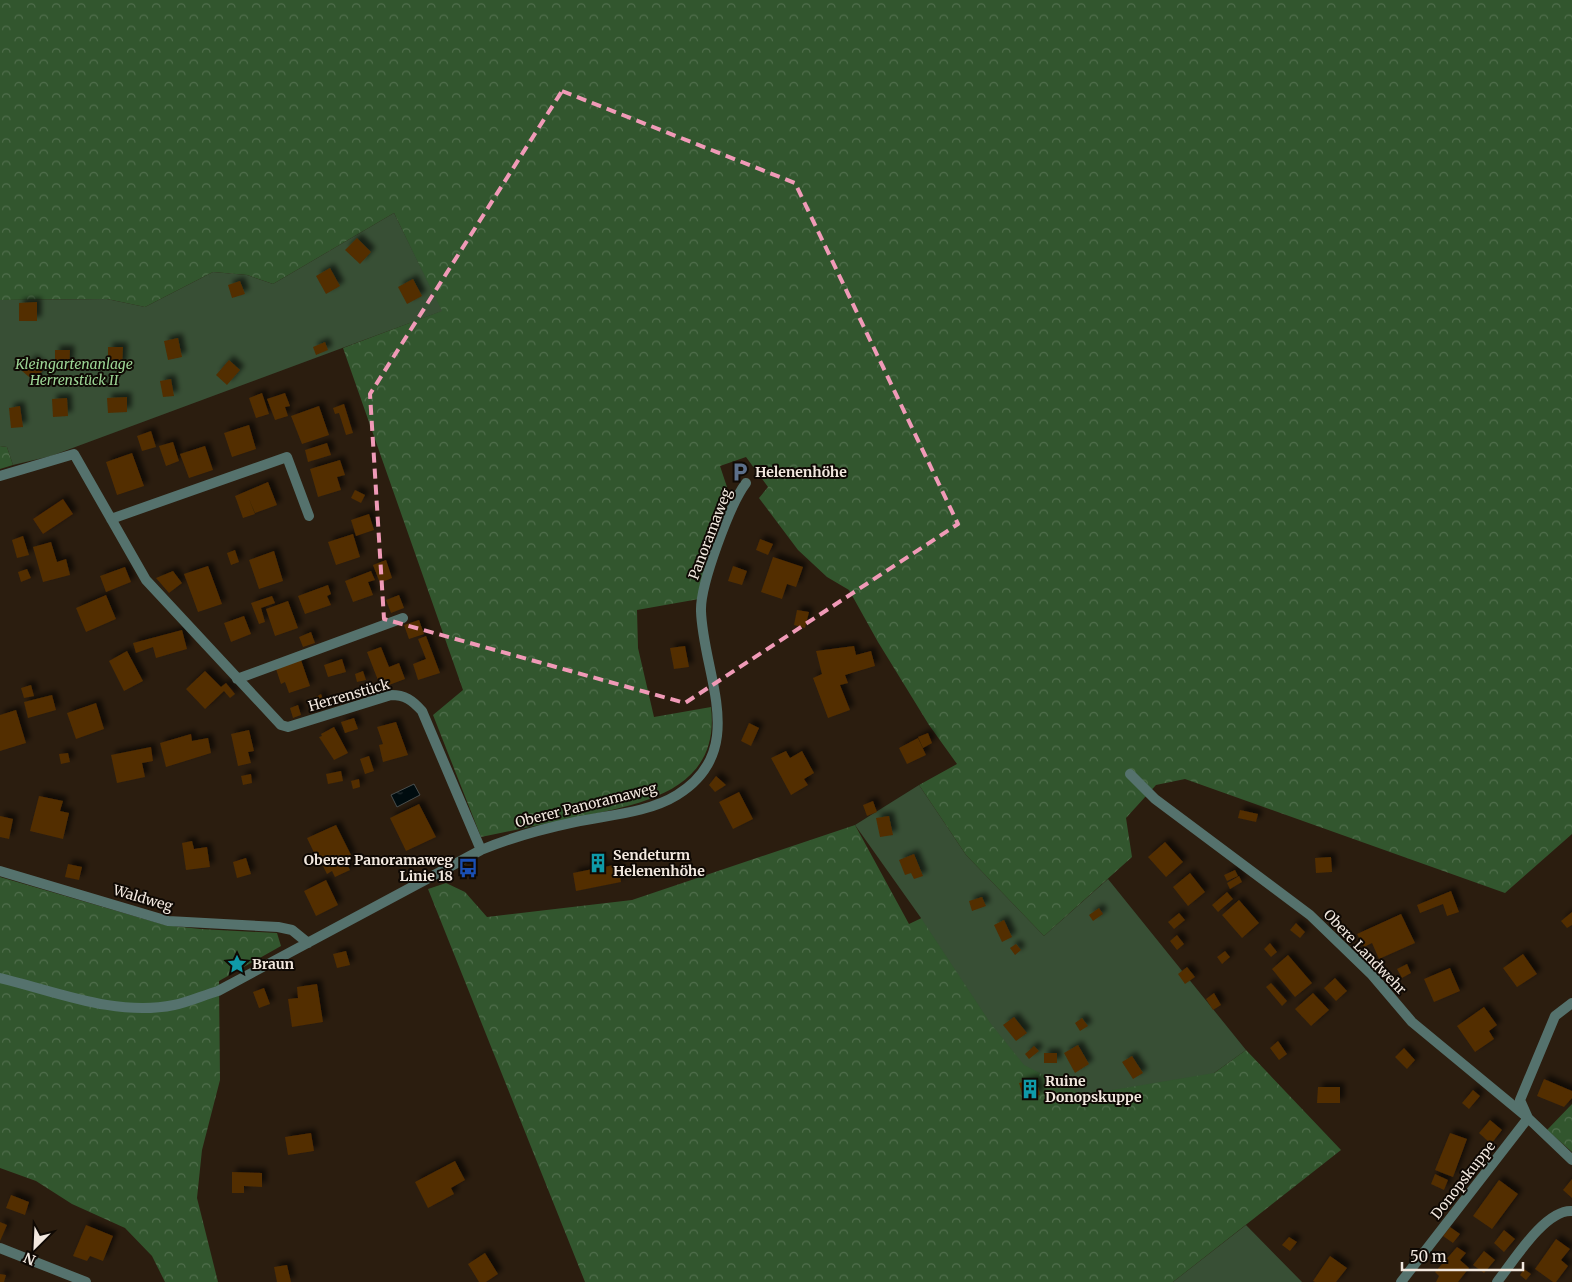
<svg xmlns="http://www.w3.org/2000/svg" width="1572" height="1282" font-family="Merriweather,serif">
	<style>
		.forest { fill: url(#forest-crowns) }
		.green { fill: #384f35 }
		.water { fill: url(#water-ripples); stroke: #494e4d }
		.building { fill: #522e00; filter: url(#shadow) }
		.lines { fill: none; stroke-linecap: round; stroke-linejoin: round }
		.minor { stroke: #55726d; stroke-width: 10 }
		.marked { fill: none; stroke: #f09ab7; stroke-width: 4; stroke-dasharray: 10 6; stroke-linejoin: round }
		.labels { text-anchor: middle; stroke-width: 4; stroke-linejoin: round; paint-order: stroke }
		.park-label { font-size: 14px; font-style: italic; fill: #9bd494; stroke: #0f0904 }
		.poi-label { font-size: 14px; font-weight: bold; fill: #f2e8df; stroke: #0f0904; text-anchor: start }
		.street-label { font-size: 14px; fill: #f2e8df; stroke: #0f0904 }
	</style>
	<defs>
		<pattern id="forest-crowns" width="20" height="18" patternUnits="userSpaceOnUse" patternTransform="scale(1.25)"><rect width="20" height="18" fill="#32562e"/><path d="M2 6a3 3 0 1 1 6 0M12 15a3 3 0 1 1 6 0" fill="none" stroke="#506e4c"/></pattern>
		<pattern id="water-ripples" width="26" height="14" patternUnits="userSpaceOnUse" patternTransform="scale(1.25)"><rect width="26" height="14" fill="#000c0f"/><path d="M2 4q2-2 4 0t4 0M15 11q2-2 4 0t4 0" fill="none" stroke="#262f32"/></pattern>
		<filter id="shadow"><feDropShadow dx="4.5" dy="-4.5" stdDeviation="2.5" flood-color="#0009"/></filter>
	</defs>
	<rect width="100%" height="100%" fill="#2b1d0f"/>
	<!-- forest -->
	<path class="forest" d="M0,0H1572V834L1505,893L1185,779L1156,785L1126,818L1132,857L1044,936L966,855L919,785L957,764L929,725L878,642L849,590L827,577L798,550L759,498L768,487L746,457L720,466L727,487L726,505L699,599L637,610L638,648L654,717L711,707C721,791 641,804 579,817C546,824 514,830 481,837L433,715L463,690L343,348L441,311L394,213L273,284L247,275L213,272L145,307L107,299L0,300Z
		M0,446L7,447L13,465L0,469Z
		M855,825L909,924L930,914L1214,1073L1246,1050L1341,1150L1173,1282H585L428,889L446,883L465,892L487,917L632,900Z
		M0,877L165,925L200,929L277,933L281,946L219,981L220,1080L202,1150L197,1198L218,1282H165L152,1256L125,1228L72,1204L36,1181L0,1168Z
		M1572,1104V1152L1547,1130Z"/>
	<!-- green -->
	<path class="green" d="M394,213L442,311L51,456L13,465L7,447L0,446V300L107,299L145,307L213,272L247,275L273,284Z
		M919,785L966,855L1044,936L1108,879L1246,1050L1214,1073L1083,1095L1024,1065L991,1024L921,918L855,825Z
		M1246,1225L1302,1282H1173Z"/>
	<!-- water -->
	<path class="water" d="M414,784L420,795L397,807L391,795Z"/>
	<!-- building -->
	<path class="building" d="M357,238L371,252L360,264L345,250Z
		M330,268L340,286L326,294L316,276Z
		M413,279L422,296L407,304L398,287Z
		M240,281L245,294L232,298L228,285Z
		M37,302V321H19V303Z
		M178,338L182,357L168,360L164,341Z
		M325,342L328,350L316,355L313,347Z
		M108,347H123L122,366H108Z
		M55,350H70L69,370H55Z
		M32,359L44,369L34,381L22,371Z
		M229,360L240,370L227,385L216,375Z
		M171,379L174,396L163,397L160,381Z
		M262,393L269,414L256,418L249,398Z
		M285,393L290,406L285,407L288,416L275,420L267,399Z
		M127,397V412L108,413L107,398Z
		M67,398L68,416L53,417L52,399Z
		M344,404L353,433L346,435L339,413L335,414L333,408Z
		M20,406L23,427L11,428L9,408Z
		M319,406L329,435L302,444L291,416Z
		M249,425L256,449L232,457L224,433Z
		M151,431L156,447L142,451L137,436Z
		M173,442L179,461L166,466L159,446Z
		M327,443L331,455L308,462L305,450Z
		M205,446L213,470L189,478L180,454Z
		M132,453L144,486L117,495L106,462Z
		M340,460L345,475L337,477L341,490L318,497L310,469Z
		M268,482L277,505L255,513L249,499L255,514L243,518L235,496Z
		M355,490L365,495L361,503L351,498Z
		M63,499L73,514L43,534L33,519Z
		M369,514L374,530L356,536L351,520Z
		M353,534L360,557L336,565L328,542Z
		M23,536L29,555L17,558L12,540Z
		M760,539L773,544L768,555L756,550Z
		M51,542L57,562L66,559L70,575L43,582L33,547Z
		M235,550L239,562L231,565L227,553Z
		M274,551L283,581L259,589L249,560Z
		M773,557L803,567L796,587L787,584L782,599L761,592Z
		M386,560L392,578L380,583L373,565Z
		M208,566L222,604L198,612L184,574Z
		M733,566L747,571L742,585L728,581Z
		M125,567L131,582L106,592L100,576Z
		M27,569L31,578L21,582L18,572Z
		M173,571L182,583L169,593L156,578Z
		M371,571L375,580L368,582L373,595L353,602L345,581Z
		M328,585L331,594L327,596L331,605L305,614L298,596Z
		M106,595L116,619L86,632L76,608Z
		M399,595L404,608L391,613L386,600Z
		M272,596L275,603L261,608L265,622L259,624L251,603Z
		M288,601L298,628L275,636L266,609Z
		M797,610L809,612L805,628L794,625Z
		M244,616L251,634L231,642L224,623Z
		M419,620L424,634L409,639L404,625Z
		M182,630L187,649L156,658L153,647L136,653L133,643Z
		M311,632L315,643L303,647L299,637Z
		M426,636L440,673L418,680L413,664L426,659L418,639Z
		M685,646L689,667L674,669L670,648Z
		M854,646L856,655L871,651L875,666L845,675L848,683L840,685L850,710L828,718L813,678L822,674L816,651Z
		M381,647L389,667L399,663L405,679L381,688L367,652Z
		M127,651L143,681L124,691L109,661Z
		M342,659L346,672L328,677L324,665Z
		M301,660L310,686L289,693L285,682L281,684L276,669Z
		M205,671L221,687L226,683L235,694L230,698L224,691L205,709L186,689Z
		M363,671L366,680L357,682L355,674Z
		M31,685L34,696L24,698L21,688Z
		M321,694L326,707L319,710L316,697Z
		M52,695L56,710L28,718L24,702Z
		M96,703L104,729L76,739L67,713Z
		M298,705L301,715L293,718L290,708Z
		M16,710L26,743L0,751V715Z
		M354,718L358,729L345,733L341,722Z
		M396,722L408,755L383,762L379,745L383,744L377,727Z
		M749,723L759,728L751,746L741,741Z
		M334,727L348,753L334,760L319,737L322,736L321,734Z
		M249,730L254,751L248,752L251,763L238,766L231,734Z
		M928,733L932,743L923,748L918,737Z
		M191,734L192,741L208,738L211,753L166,767L160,743Z
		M918,738L926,755L907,764L899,748Z
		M151,747L153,761L142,763L145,777L117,783L111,755Z
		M786,751L790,758L802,751L814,773L804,779L808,785L791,795L771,758Z
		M68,753L70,762L61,764L59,754Z
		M369,756L374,771L365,774L360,759Z
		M341,771L343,781L328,784L326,774Z
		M251,774L252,783L243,785L241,776Z
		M716,776L726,785L715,792L709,785Z
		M359,779L360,787L353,789L351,781Z
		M739,792L753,819L733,829L719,802Z
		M39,796L63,801L60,811L69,813L63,839L30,831Z
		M873,801L877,812L867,816L863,805Z
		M419,804L436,837L406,851L390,818Z
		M1240,810L1258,814L1256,822L1238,818Z
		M0,816L13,819L9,839L0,837Z
		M889,816L893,835L880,837L876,818Z
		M336,825L352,857L345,860L350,870L335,877L332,871L327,874L322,864L320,865L307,838Z
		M192,841L194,849L207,847L210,867L186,870L182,843Z
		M1165,842L1183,862L1166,877L1148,857Z
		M914,854L923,876L914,879L911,873L905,875L899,860Z
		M1331,857L1332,872L1316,873L1315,858Z
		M246,858L251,874L237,878L233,862Z
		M597,858L603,861L600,868L618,864L621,882L576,891L573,873L598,868L593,864Z
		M68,864L82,867L79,880L65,877Z
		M1235,870L1238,876L1227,881L1224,875Z
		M1190,873L1205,892L1188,906L1173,887Z
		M1239,876L1242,882L1230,889L1227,883Z
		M326,880L338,905L316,916L304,891Z
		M1451,891L1459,912L1447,916L1443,904L1420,913L1417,905Z
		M1227,892L1233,899L1218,912L1212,905Z
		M982,897L986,906L972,911L969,901Z
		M1239,900L1259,923L1242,938L1222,915Z
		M1099,908L1103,914L1093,921L1089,915Z
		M1572,912V925L1567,928L1561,921Z
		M1179,913L1185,920L1174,929L1168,922Z
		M1401,914L1415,943L1379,959L1372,943L1364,947L1357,934Z
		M1004,920L1012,937L1002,942L994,925Z
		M1296,923L1305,932L1300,938L1290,930Z
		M1177,935L1184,944L1177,950L1170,941Z
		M1270,943L1277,952L1271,957L1264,949Z
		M1016,944L1021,950L1015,955L1010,948Z
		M346,951L350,965L337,968L333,954Z
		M1225,951L1230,957L1222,964L1217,957Z
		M1523,954L1537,974L1517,987L1503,968Z
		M1288,955L1312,983L1295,997L1272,969Z
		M1407,964L1411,973L1402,978L1397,969Z
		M1187,967L1195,977L1185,984L1178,974Z
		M1450,968L1460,991L1434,1002L1424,979Z
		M1335,978L1347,991L1336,1001L1324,988Z
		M1271,983L1287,1001L1282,1006L1266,987Z
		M317,984L323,1022L292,1027L288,999L298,998L297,987Z
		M264,988L270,1004L259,1008L253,992Z
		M1214,993L1221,1005L1213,1010L1206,999Z
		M1313,993L1329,1010L1311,1026L1295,1009Z
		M1484,1007L1497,1025L1489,1031L1494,1039L1475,1052L1457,1026Z
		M1014,1017L1027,1033L1016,1041L1003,1025Z
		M1082,1018L1088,1026L1080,1031L1075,1023Z
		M1278,1041L1287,1054L1279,1060L1270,1048Z
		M1078,1045L1089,1064L1075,1073L1064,1053Z
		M1034,1046L1039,1051L1029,1059L1025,1054Z
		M1404,1048L1415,1060L1407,1069L1395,1057Z
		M1044,1053H1057V1063H1044Z
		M1132,1056L1143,1073L1133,1079L1122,1062Z
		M1036,1079L1040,1095L1024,1099L1019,1083Z
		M1544,1079L1572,1091V1098L1564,1107L1537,1096Z
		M1318,1087H1340V1103H1317Z
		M1473,1090L1480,1096L1469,1109L1462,1103Z
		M1490,1120L1502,1130L1491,1144L1479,1133Z
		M311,1133L314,1151L288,1155L285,1137Z
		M1450,1133L1467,1139L1453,1177L1435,1170Z
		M455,1161L465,1180L451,1188L454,1194L428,1208L415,1182Z
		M232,1172L262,1173V1187L244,1186V1193H232Z
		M1435,1174L1448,1180L1444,1190L1431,1184Z
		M1572,1179V1198L1563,1190Z
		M1499,1180L1518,1194L1492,1229L1473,1216Z
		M11,1195L29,1202L25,1215L6,1208Z
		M0,1222L7,1225L0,1241Z
		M86,1225L113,1236L103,1261L90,1256L87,1261L73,1256Z
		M1450,1227L1460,1234L1453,1243L1443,1236Z
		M1504,1230L1515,1239L1504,1252L1494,1243Z
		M1289,1237L1297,1242L1290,1251L1282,1245Z
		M1556,1239L1570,1249L1561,1260L1568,1266L1556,1282H1553L1535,1269Z
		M1457,1247L1466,1253L1460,1260L1469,1268L1458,1282H1436L1439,1276L1435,1272Z
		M1484,1251L1495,1260L1484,1273L1473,1265Z
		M485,1253L498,1274L486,1282H479L468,1264Z
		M1330,1256L1347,1268L1336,1282H1315L1313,1281Z
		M287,1265L291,1282H277L274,1267Z
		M1524,1269L1531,1274L1526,1280L1520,1275Z
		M0,1274L6,1275L4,1282H0Z"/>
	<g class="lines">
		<!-- minor -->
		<path class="minor" d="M0,476L74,454L146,580L281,725L288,727L391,695C405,695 412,700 422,711L481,850
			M111,519L287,457L309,516
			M237,679L403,618
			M1130,774L1155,799L1310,915L1372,975L1412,1022L1528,1118L1572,1160
			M0,871L168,921L278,927L292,930L308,943
			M0,978C55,991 116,1017 174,1005C189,1002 204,995 218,991L481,850C512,837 542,829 575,822C608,815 648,813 677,795C750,750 703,675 701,611C700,585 730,504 746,483
			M0,1248L86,1282
			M1401,1282L1528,1118L1520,1100L1555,1016L1572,1003
			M1497,1282C1513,1262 1545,1209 1572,1211"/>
	</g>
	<!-- marked area -->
	<path class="marked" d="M562,91L795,183L958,524L685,703L384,619L370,394Z"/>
	<!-- icons -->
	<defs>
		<symbol id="parking-bare" viewBox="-9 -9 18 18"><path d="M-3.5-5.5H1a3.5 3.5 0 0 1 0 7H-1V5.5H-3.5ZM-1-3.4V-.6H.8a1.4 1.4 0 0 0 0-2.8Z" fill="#5c6f8a" stroke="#0f0904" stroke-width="2.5" paint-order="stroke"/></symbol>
		<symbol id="building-bare" viewBox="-9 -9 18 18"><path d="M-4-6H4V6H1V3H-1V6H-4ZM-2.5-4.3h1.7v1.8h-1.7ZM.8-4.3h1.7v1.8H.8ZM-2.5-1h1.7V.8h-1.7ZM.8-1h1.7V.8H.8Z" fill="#0f9aa8" stroke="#0f0904" stroke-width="2.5" paint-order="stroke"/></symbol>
		<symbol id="bus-bare" viewBox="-9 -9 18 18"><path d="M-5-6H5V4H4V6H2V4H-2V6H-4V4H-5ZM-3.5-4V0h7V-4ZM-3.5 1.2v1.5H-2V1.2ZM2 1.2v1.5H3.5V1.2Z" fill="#1a4fb4" stroke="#0f0904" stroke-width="2.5" paint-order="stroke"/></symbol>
		<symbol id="sight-bare" viewBox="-9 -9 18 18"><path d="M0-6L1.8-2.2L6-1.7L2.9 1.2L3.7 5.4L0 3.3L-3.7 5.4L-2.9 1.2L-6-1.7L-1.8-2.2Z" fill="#0f9aa8" stroke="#0f0904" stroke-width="2.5" paint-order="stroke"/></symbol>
	</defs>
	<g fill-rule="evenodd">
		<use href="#parking-bare" x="726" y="458" width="28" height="28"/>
		<use href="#building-bare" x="584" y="849" width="28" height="28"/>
		<use href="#bus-bare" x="454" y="854" width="28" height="28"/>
		<use href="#sight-bare" x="223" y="950" width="28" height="28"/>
		<use href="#building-bare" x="1016" y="1075" width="28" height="28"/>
	</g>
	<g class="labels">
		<!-- park labels -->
		<g class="park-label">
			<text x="74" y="369">Kleingartenanlage<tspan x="74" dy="16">Herrenstück II</tspan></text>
		</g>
		<!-- poi labels -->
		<g class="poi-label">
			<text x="755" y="477">Helenenhöhe</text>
			<text x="613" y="860">Sendeturm<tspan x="613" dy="16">Helenenhöhe</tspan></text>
			<text x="453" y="865" text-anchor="end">Oberer Panoramaweg<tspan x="453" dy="16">Linie 18</tspan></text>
			<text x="252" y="969">Braun</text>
			<text x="1045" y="1086">Ruine<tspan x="1045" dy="16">Donopskuppe</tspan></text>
		</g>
		<!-- street labels -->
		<g class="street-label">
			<text transform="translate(710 534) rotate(-69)" y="5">Panoramaweg</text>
			<text transform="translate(349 695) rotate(-16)" y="5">Herrenstück</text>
			<text transform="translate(586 805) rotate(-14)" y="5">Oberer Panoramaweg</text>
			<text transform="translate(143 898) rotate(16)" y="5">Waldweg</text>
			<text transform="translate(1365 952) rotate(46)" y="5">Obere Landwehr</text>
			<text transform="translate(1463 1180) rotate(-52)" y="5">Donopskuppe</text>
		</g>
	</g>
	<!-- north arrow -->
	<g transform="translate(35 1247) rotate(204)" stroke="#0f0904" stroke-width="4" paint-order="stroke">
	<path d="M0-4L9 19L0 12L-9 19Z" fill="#f2e8df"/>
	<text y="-8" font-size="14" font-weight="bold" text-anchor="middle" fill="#f2e8df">N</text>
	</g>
	<!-- scale -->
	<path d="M1402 1262v8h121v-8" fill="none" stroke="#f2e8df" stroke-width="2.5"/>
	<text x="1410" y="1262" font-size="15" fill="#f2e8df" stroke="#0f0904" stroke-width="4" paint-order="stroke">50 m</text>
</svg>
